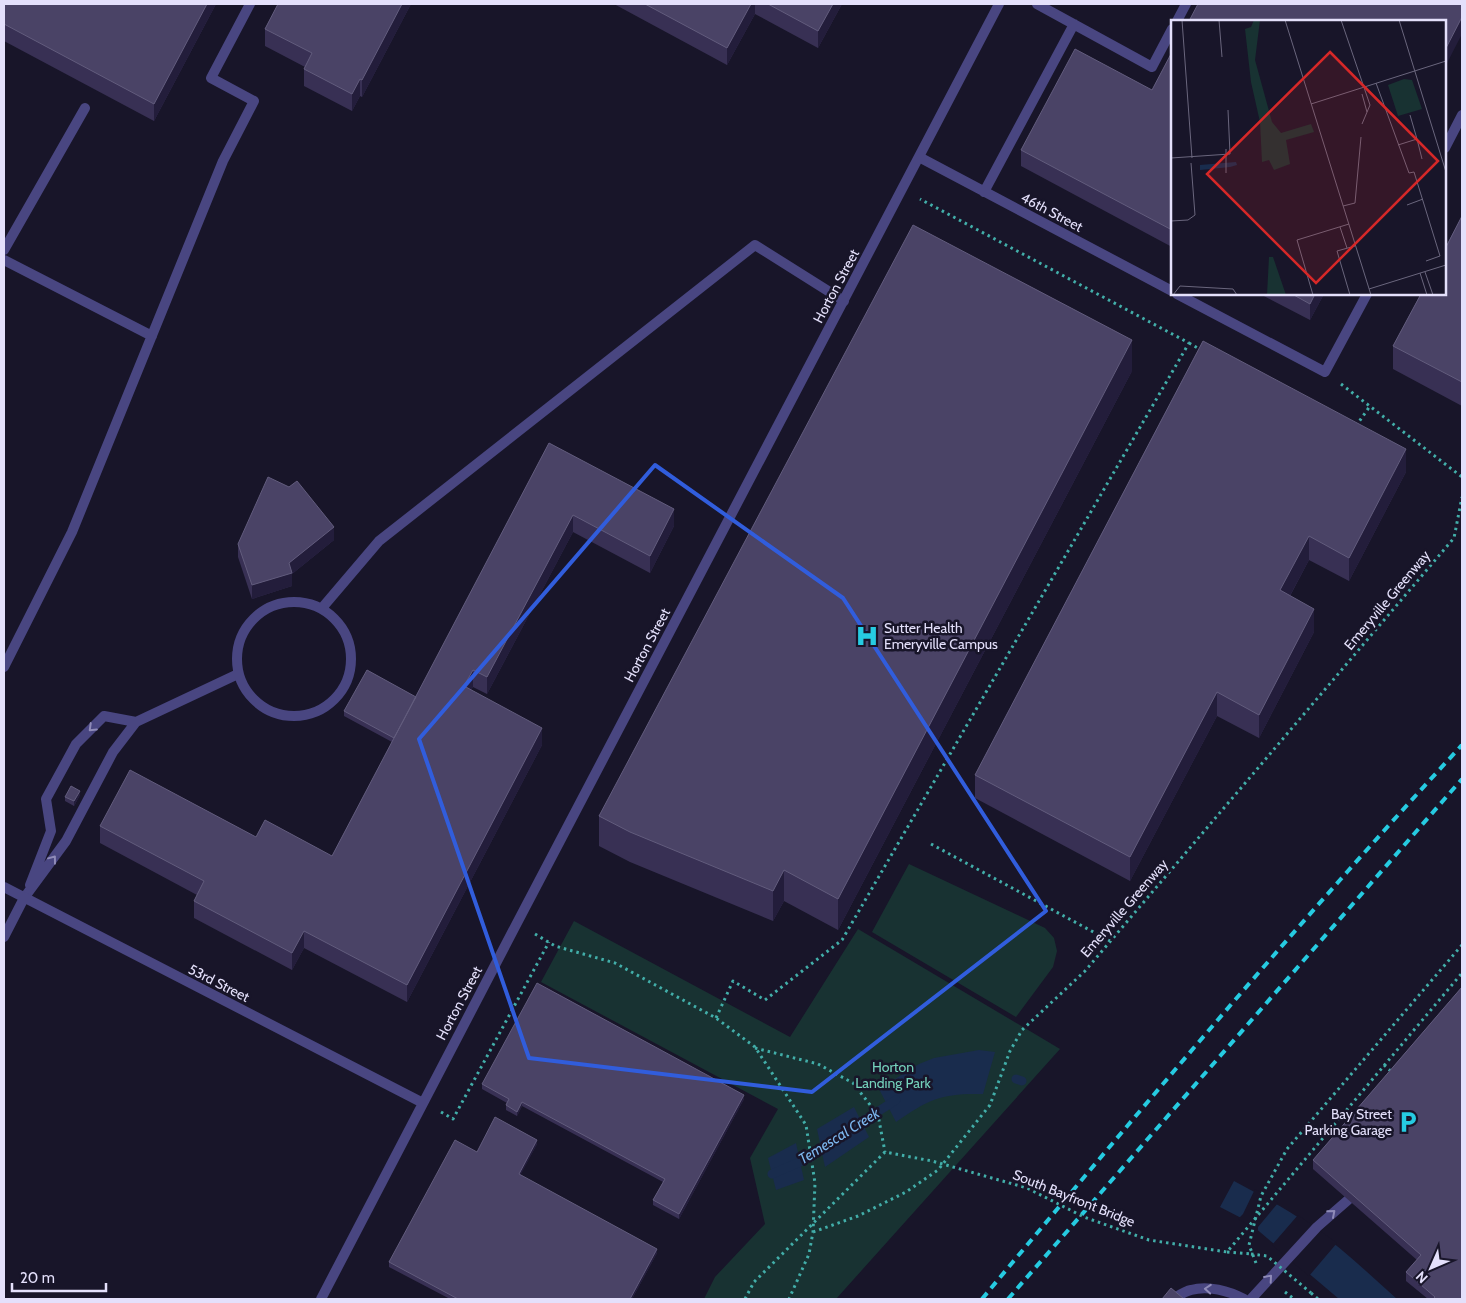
<svg xmlns="http://www.w3.org/2000/svg" width="1466" height="1303" font-family="Cabin,sans-serif">
	<style>
		.green { fill: #183232 }
		.water { fill: #192c4d }
		.pier { fill: #181529 }
		.lines { fill: none; stroke-linecap: round; stroke-linejoin: round }
		.stream { stroke: #192c4d; stroke-width: 9 }
		.path { stroke: #42aea9; stroke-width: 3; stroke-dasharray: 2.5 4; stroke-linecap: butt }
		.lane { stroke: #494681; stroke-width: 10 }
		.street { stroke: #494681; stroke-width: 10 }
		.rail { stroke: #26cbe1; stroke-width: 4; stroke-dasharray: 8 6; stroke-linecap: butt }
		.path-bridge { stroke: #42aea9; stroke-width: 3; stroke-dasharray: 2.5 4; stroke-linecap: butt }
		.wall { fill: #383054 }
		.shaded-wall { fill: #231d3b }
		.building { fill: #4a4366; stroke: #625c7d }
		.oneway { stroke: #8f8bb8 }
		.marked { fill: none; stroke: #315ddc; stroke-width: 4; stroke-linejoin: round }
		.labels { text-anchor: middle; stroke-width: 5; stroke-linejoin: round; paint-order: stroke }
		.street-label { font-size: 14px; fill: #e4e0fb; stroke: #181529 }
		.poi-label { font-size: 14px; fill: #e4e0fb; stroke: #181529; text-anchor: start }
		.park-label { font-size: 14px; fill: #75d3bd; stroke: #181529 }
		.water-label { font-size: 15px; font-style: italic; fill: #7cb6ed; stroke: #181529 }
		.inset-road { fill: none; stroke: #6a667d; stroke-width: 1 }
		.view { fill: #d62828; fill-opacity: 0.15; stroke: #d62828; stroke-width: 2.5 }
		.inset-edge { fill: none; stroke: #e4e0fb; stroke-width: 2.5 }
	</style>
	<rect width="100%" height="100%" fill="#181529"/>
	<!-- green -->
	<path class="green" d="M909,864L1045,928L1054,938L1057,951L1053,967L1016,1017L872,932Z
		M574,921L790,1037L858,929L1060,1049L836,1299H704L715,1277L765,1224L750,1158L778,1109L541,982Z"/>
	<!-- water -->
	<path class="water" d="M979,1050L995,1052L983,1094C942,1093 929,1099 896,1122L879,1089L919,1064L934,1058Z
		M854,1107L869,1137L825,1167L817,1129Z
		M796,1143L804,1180L776,1190L768,1158Z
		M1234,1181C1260,1195 1287,1209 1311,1226C1342,1248 1369,1274 1397,1299H1339L1247,1221L1220,1207Z"/>
	<!-- pier -->
	<path class="pier" d="M1255,1189L1278,1203L1258,1227V1234L1245,1223L1238,1219L1243,1214Z
		M1298,1215L1337,1243L1309,1276L1272,1245Z"/>
	<g class="lines">
		<!-- stream -->
		<path class="stream" d="M1016,1079L1022,1081
			M852,1128L896,1100
			M772,1174L800,1162L831,1142"/>
		<!-- path -->
		<path class="path" d="M1189,343L1201,350
			M1341,384L1462,477
			M1356,426L1370,406
			M931,844L1110,941
			M535,934L555,946L615,963L716,1018L755,1047L806,1125L815,1183L813,1232L809,1254L789,1299
			M716,1018L733,981L765,1000L842,940L1189,343L920,199
			M755,1048L818,1064L853,1083L878,1115L885,1152
			M1384,1065L1393,1073
			M441,1112L453,1119L549,942
			M813,1232L858,1216L906,1192L938,1170L990,1105L1010,1051L1022,1030L1085,971L1454,538L1462,497
			M1227,1252L1251,1254
			M1256,1263L1249,1245L1261,1196L1287,1149L1462,945
			M1285,1292L1294,1299
			M1311,1293L1318,1299"/>
		<!-- lane -->
		<path class="lane" d="M4,250L85,108
			M4,260L152,336
			M237 659a57 57 0 1 1 114 0a57 57 0 1 1-114 0Z
			M322,608L379,541L755,245L844,301
			M4,667L72,532L223,161L254,101L211,78L250,4
			M30,885L51,831L46,799L76,744L104,716L136,722
			M24,898L66,841L113,752L136,722L238,674
			M1173,1299C1178,1296 1185,1291 1191,1290C1208,1285 1229,1291 1244,1299
			M1251,1299L1317,1227L1348,1200"/>
		<!-- street -->
		<path class="street" d="M1037,4L1152,67L1172,29
			M1177,21L1186,4
			M1445,148L1462,115
			M919,157L1172,291
			M984,192L1074,24
			M1177,294L1325,372L1367,294
			M4,887L423,1103
			M4,937L24,898
			M321,1299L517,923L999,4"/>
		<!-- rail -->
		<path class="rail" d="M982,1299C1138,1112 1296,925 1462,745
			M1008,1299L1462,779"/>
		<!-- path-bridge -->
		<path class="path-bridge" d="M1251,1254L1267,1256L1311,1293
			M745,1299L754,1282L885,1152L932,1161L1027,1188L1084,1217L1149,1240L1227,1252L1462,973"/>
	</g>
	<!-- wall -->
	<path class="wall" d="M4,4H216L154,121L4,41Z
		M278,4H411L362,97L360,96L352,111L304,86V69L305,67L265,46V29Z
		M614,4H842L818,48L755,14L727,65Z
		M1172,52V247L1021,166V150L1152,90Z
		M1462,216V406L1393,369V346Z
		M1260,294H1324L1310,320Z
		M1203,341L1406,472L1349,581L1309,560L1290,596L1314,632L1259,738L1217,716L1130,881L975,798V775Z
		M1132,371L838,930L784,901L773,921L630,862L599,846V816Z
		M549,443L674,526L650,573L573,532L487,694L473,687L471,690L542,745L407,1002L304,948L292,970L194,918V901L197,895L100,843V826L256,837L332,856L392,742L344,716V711L416,697Z
		M334,540L292,574V586L252,599L238,557V544Z
		M80,795L74,806L65,801V797Z
		M1462,987V1299H1428L1406,1281V1272L1417,1260L1313,1169V1160Z
		M482,1084L744,1099L679,1219L653,1205V1200L663,1182L522,1106L517,1116L506,1110V1105L507,1103L482,1089Z
		M537,1144L520,1175L657,1253L632,1299H450L389,1267V1262L477,1152Z"/>
	<!-- shaded-wall -->
	<path class="shaded-wall" d="M207,4H216L154,121V104Z
		M402,4H411L362,97V80Z
		M751,4H755V14L727,65V48Z
		M833,4H842L818,48V31Z
		M1462,17V34L1445,67V50Z
		M360,79V96L352,111V94Z
		M1315,294H1324L1310,320V304Z
		M1132,340V371L838,930V899Z
		M1406,449V472L1349,581V558Z
		M674,509V526L650,573V556Z
		M573,515V532L487,694V677Z
		M334,527V540L292,574V586L252,599V585L289,563Z
		M1309,536V560L1280,614V590Z
		M1314,609V632L1259,738V715Z
		M473,670V687L464,703V686Z
		M1217,692V716L1130,881V857Z
		M542,728V745L407,1002V985Z
		M80,791V795L74,806V801Z
		M784,870V901L773,921V891Z
		M304,931V948L292,970V953Z
		M744,1095V1099L679,1219V1214Z
		M522,1102V1106L517,1116V1112Z
		M537,1140V1144L519,1178V1174Z
		M657,1249V1253L632,1299H630Z"/>
	<!-- building -->
	<path class="building" d="M4,4H207L154,104L4,24Z
		M278,4H402L362,80L360,79L352,94L304,69L312,53L265,29Z
		M645,4H751L727,48Z
		M768,4H833L818,31Z
		M1198,4H1462V17L1445,50V21H1189Z
		M1075,49L1152,90L1172,52V230L1021,150Z
		M1462,216V382L1393,346L1421,294H1445V249Z
		M913,225L1132,340L838,899L784,870L773,891L630,832L599,816Z
		M1292,294H1315L1310,304Z
		M1203,341L1406,449L1349,558L1309,536L1280,590L1314,609L1259,715L1217,692L1130,857L975,775Z
		M549,443L674,509L650,556L573,515L487,677L473,670L464,686L542,728L407,985L304,931L292,953L194,901L204,881L100,826L130,770L256,837L265,820L332,856Z
		M268,477L289,487L297,481L334,527L289,563L292,573L252,585L238,544Z
		M367,670L416,697L394,738L344,711Z
		M71,786L80,791L74,801L65,797Z
		M537,983L744,1095L679,1214L653,1200L665,1179L522,1102L517,1112L506,1105L509,1099L482,1084Z
		M1462,987V1299H1433L1435,1297L1406,1272L1421,1255L1313,1160Z
		M495,1117L537,1140L519,1174L657,1249L630,1299H458L389,1262L455,1140L477,1152Z
		M1171,1288L1184,1299H1162Z"/>
	<!-- one-way arrows -->
	<defs><path id="oneway-chevron" d="M-2-3.5L2.5 0L-2 3.5" fill="none" stroke-width="1.6" stroke-linecap="round" stroke-linejoin="round" transform="scale(1.25)"/></defs>
	<g class="oneway">
		<use href="#oneway-chevron" transform="translate(92 728) rotate(136)"/>
		<use href="#oneway-chevron" transform="translate(53 859) rotate(-53)"/>
		<use href="#oneway-chevron" transform="translate(1332 1213) rotate(-41)"/>
		<use href="#oneway-chevron" transform="translate(1269 1278) rotate(-49)"/>
		<use href="#oneway-chevron" transform="translate(1208 1289) rotate(-176)"/>
	</g>
	<!-- marked area -->
	<path class="marked" d="M655,465L843,598L1046,911L812,1092L529,1058L419,739Z"/>
	<!-- icons -->
	<defs>
		<symbol id="hospital-bare" viewBox="-9 -9 18 18"><path d="M-5-5h3v3.5h4V-5h3V5h-3V1.5h-4V5h-3Z" fill="#26cbe1" stroke="#181529" stroke-width="2.5" paint-order="stroke"/></symbol>
		<symbol id="parking-bare" viewBox="-9 -9 18 18"><path d="M-3.5-5.5H1a3.5 3.5 0 0 1 0 7H-1V5.5H-3.5ZM-1-3.4V-.6H.8a1.4 1.4 0 0 0 0-2.8Z" fill="#26cbe1" stroke="#181529" stroke-width="2.5" paint-order="stroke"/></symbol>
	</defs>
	<g fill-rule="evenodd">
		<use href="#hospital-bare" x="851" y="620" width="32" height="32"/>
		<use href="#parking-bare" x="1392" y="1106" width="32" height="32"/>
	</g>
	<g class="labels">
		<!-- street labels -->
		<g class="street-label">
			<text transform="translate(1052 212) rotate(28)" y="5">46th Street</text>
			<text transform="translate(836 286) rotate(-62)" y="5">Horton Street</text>
			<text transform="translate(1387 600) rotate(-50)" y="5">Emeryville Greenway</text>
			<text transform="translate(647 645) rotate(-62)" y="5">Horton Street</text>
			<text transform="translate(1124 908) rotate(-49)" y="5">Emeryville Greenway</text>
			<text transform="translate(219 983) rotate(27)" y="5">53rd Street</text>
			<text transform="translate(459 1003) rotate(-62)" y="5">Horton Street</text>
			<text transform="translate(1074 1198) rotate(22)" y="5">South Bayfront Bridge</text>
		</g>
		<!-- poi labels -->
		<g class="poi-label">
			<text x="884" y="633">Sutter Health<tspan x="884" dy="16">Emeryville Campus</tspan></text>
			<text x="1392" y="1119" text-anchor="end">Bay Street<tspan x="1392" dy="16">Parking Garage</tspan></text>
		</g>
		<!-- park labels -->
		<g class="park-label">
			<text x="893" y="1072">Horton<tspan x="893" dy="16">Landing Park</tspan></text>
		</g>
		<!-- water labels -->
		<g class="water-label">
			<text transform="translate(839 1136) rotate(-32)" y="5">Temescal Creek</text>
		</g>
	</g>
	<!-- overview -->
	<g transform="translate(1171 20)">
		<rect width="275" height="275" fill="#181529"/>
		<path d="M83,0H89L84,40L101,102L110,113L140,104L143,112L115,120L119,144L103,150L98,140L91,142L89,102L80,62L74,9L80,7ZM233,59L241,60L251,89L227,96L217,65ZM98,237H102L115,275H96Z" fill="#183232"/>
		<path d="M65,142L66,145L59,147L29,150V145Z" fill="#192c4d"/>
		<path class="inset-road" d="M11,0L21,138M48,0L51,37M114,0L200,275M170,0L199,85L191,104M228,0L275,152M205,63L238,153L243,152L269,236L255,241M191,74L196,92M140,84L275,41M246,119L251,139M227,125L246,119L239,95M0,138L59,134L57,90M55,153V129M236,185L252,179M172,186L184,183L190,117M0,201L17,200L24,195L20,143M169,207L176,228M254,252L262,275M249,253L256,275M198,269L275,245M2,275L9,266L62,269L66,275M142,275L126,220L178,204M179,275L166,231L184,226"/>
		<path class="view" d="M159,32L267,141L145,263L36,154Z"/>
		<rect width="275" height="275" class="inset-edge"/>
	</g>
	<!-- border -->
	<rect width="1466" height="1303" fill="none" stroke="#e4e0fb" stroke-width="10"/>
	<!-- north arrow -->
	<g transform="translate(1431 1268) rotate(225)" stroke="#181529" stroke-width="4" paint-order="stroke">
	<path d="M0-4L9 19L0 12L-9 19Z" fill="#e4e0fb"/>
	<text y="-8" font-size="14" font-weight="bold" text-anchor="middle" fill="#e4e0fb">N</text>
	</g>
	<!-- scale -->
	<path d="M12 1283v8h94v-8" fill="none" stroke="#e4e0fb" stroke-width="2.5"/>
	<text x="20" y="1283" font-size="15" fill="#e4e0fb" stroke="#181529" stroke-width="4" paint-order="stroke">20 m</text>
</svg>
